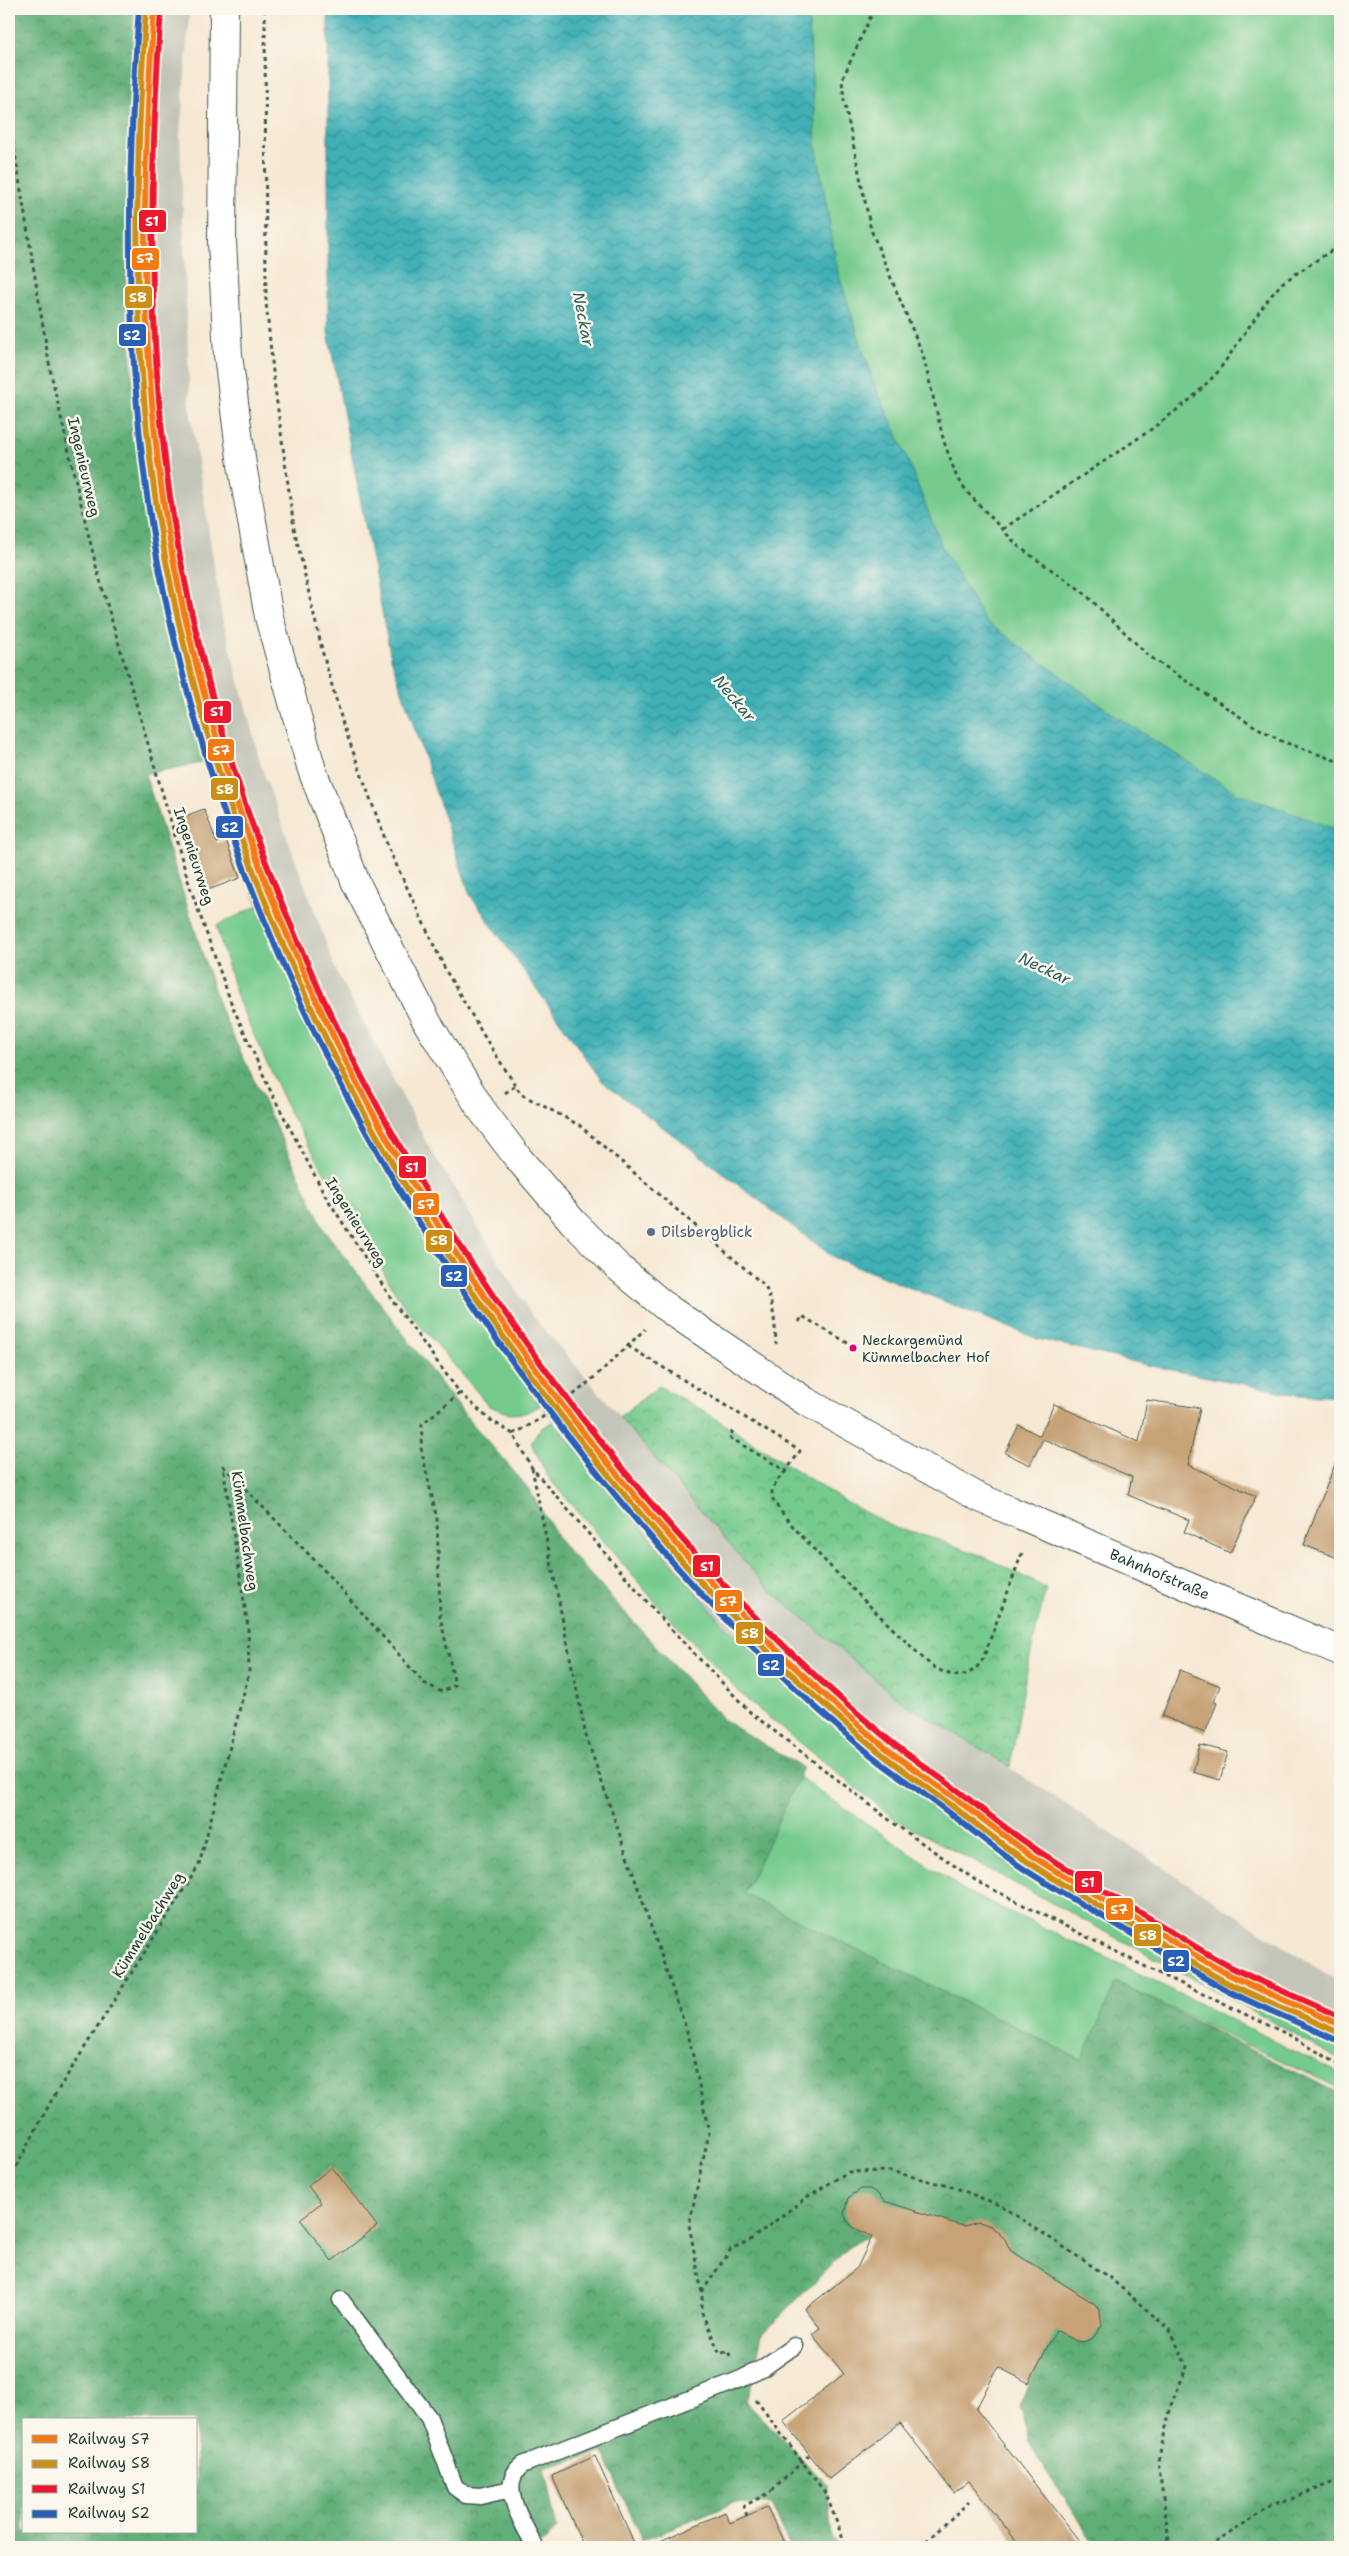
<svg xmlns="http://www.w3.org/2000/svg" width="1349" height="2556" font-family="'Shantell Sans',sans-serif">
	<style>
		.railway { fill: #c4c5b9 }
		.grass { fill: #75ca8d; stroke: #4a8460 }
		.forest { fill: url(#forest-crowns); stroke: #407656; fill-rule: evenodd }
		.park { fill: url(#park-crowns); stroke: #4a8460 }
		.water { fill: url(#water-waves); stroke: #2f7675 }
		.building { fill: #c6a276 }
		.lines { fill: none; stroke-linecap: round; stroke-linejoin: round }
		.service-casing { stroke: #3f574c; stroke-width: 19 }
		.primary-casing { stroke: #3f574c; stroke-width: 30 }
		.path { stroke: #3f574c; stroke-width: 3; stroke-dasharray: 4 4; stroke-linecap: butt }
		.service { stroke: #fff; stroke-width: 16 }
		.primary { stroke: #fff; stroke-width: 28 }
		.path-bridge { stroke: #3f574c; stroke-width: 3; stroke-dasharray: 4 4; stroke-linecap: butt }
		.rail-1-casing { stroke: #fbf7ec; stroke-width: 10 }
		.rail-2-casing { stroke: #fbf7ec; stroke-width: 10 }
		.rail-3-casing { stroke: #fbf7ec; stroke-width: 10 }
		.rail-4-casing { stroke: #fbf7ec; stroke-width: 10 }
		.rail-1 { stroke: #f47a14; stroke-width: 6 }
		.rail-2 { stroke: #cd8e15; stroke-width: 6 }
		.rail-3 { stroke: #ec192e; stroke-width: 6 }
		.rail-4 { stroke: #2960b5; stroke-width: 6 }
		.service-dot { fill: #5c6f8a; stroke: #fbf7ec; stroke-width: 2 }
		.bus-dot { fill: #e5007d; stroke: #fbf7ec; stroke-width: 2 }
		.labels { text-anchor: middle; stroke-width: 5; stroke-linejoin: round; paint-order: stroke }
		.bus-label { font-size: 14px; fill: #1f3d34; stroke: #fbf7ec; text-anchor: start }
		.street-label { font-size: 15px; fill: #1f3d34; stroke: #fbf7ec }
		.service-label { font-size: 15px; fill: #4e5e75; stroke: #fbf7ec; text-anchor: start }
		.water-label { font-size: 16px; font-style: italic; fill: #29605b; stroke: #fbf7ec }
		.line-badge { stroke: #fbf7ec; stroke-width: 2 }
		.badge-label { font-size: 14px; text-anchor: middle; font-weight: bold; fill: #fff }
	</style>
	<defs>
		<pattern id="forest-crowns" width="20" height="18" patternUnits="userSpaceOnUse" patternTransform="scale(1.25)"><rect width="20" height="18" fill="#60ae78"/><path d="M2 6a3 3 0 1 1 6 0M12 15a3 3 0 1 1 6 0" fill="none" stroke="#4f8f63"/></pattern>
		<pattern id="park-crowns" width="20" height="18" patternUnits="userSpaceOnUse" patternTransform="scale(1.25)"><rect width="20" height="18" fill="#75ca8d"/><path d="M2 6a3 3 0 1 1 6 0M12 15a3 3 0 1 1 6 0" fill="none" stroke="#5fa574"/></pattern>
		<pattern id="water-waves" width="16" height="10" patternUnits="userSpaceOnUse" patternTransform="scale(1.25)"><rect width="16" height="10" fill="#3fb0b6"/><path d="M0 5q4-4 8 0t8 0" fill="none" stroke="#349095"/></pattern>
	</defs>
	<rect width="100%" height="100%" fill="#fbf7ec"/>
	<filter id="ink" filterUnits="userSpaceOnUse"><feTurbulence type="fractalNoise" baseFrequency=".02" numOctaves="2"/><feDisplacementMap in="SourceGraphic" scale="10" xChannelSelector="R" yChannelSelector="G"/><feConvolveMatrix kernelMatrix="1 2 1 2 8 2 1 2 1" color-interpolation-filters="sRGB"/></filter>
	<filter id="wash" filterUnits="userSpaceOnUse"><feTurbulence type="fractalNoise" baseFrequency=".0096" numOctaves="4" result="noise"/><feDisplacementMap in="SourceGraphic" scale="20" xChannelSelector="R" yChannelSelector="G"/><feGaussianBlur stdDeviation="1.12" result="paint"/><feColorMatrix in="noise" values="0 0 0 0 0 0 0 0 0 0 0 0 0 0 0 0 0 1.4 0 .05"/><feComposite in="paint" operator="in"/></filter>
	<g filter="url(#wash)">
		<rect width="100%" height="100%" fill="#f6e8d3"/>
		<!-- railway -->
		<path class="railway" d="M143,9H190L180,136L190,410L222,617L262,769L337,973L428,1145L531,1314L767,1587L898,1699L1010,1768L1340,1983V2047L1189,1969L1028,1872L860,1746L724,1625L540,1406L339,1090L257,906L206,762L173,636L140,474L125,292Z"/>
		<!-- grass -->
		<path class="grass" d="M808,9H1340V831L1237,793L1117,717L985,621L943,549L902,446L873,381L838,273L816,145Z
			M257,906L339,1090L540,1406L525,1413L510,1414L489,1406L403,1305L289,1112L238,1000L216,926Z
			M553,1422L724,1625L860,1746L1028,1872L1189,1969L1340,2047V2060L1246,2007L895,1819L747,1700L662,1610L548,1477L531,1443L541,1428Z
			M799,1777L964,1890L1124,1966L1340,2074V2093L1334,2086L1116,1982L1083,2060L743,1894Z"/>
		<!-- forest -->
		<path class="forest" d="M9,9H143L125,292L140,474L173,636L206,762L145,774L220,1008L325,1231L465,1415L528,1488L562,1544L725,1721L803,1768L744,1894L1082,2060L1116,1982L1340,2094V2547H1097L1036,2456L1020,2407L1055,2308L885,2222L846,2250L762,2335L747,2402L827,2485L832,2539L842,2547H790L771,2504L733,2503L642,2540L603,2452L544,2468L557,2529L537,2547H9ZM24,2420H196V2532H24Z"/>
		<!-- park -->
		<path class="park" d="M659,1386L699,1408L844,1501L895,1528L936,1539L983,1556L1046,1588L1026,1675L1010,1767L898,1699L767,1587L619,1417Z"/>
		<!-- water -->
		<path class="water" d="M328,9H808L816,145L838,273L873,381L902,446L943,549L985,621L1117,717L1237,793L1340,831V1397L1298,1395L1147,1365L1038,1339L833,1257L602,1081L470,895L391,658L328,333Z"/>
		<g id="blocks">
			<!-- building -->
			<path class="building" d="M204,809L217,843L226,840L240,878L205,891L180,818Z
				M1147,1400L1200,1408L1188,1465L1256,1496L1230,1553L1184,1532L1189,1520L1128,1495L1132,1477L1043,1439L1030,1465L1005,1453L1019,1425L1040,1436L1054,1404L1139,1442Z
				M1338,1456H1340V1559L1304,1545Z
				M1180,1670L1220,1686L1213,1702L1217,1703L1205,1733L1162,1716Z
				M1200,1745L1228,1752L1220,1780L1193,1772Z
				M332,2167L377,2226L332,2261L300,2219L321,2203L308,2186Z
				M861,2189H870L878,2194L884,2201L963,2226L979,2222L991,2226L1005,2239L1010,2250L1095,2304L1100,2311L1102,2326L1093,2338L1084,2342L1076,2341L1056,2330L1029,2383L998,2367L976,2409L1084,2547H1021L969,2481L954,2493L900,2423L829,2479L783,2421L844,2374L812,2334L820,2328L805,2309L857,2268L872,2237L853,2227L847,2221L844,2213L848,2198Z
				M595,2456L636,2547H584L552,2476Z
				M767,2507L786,2547H647L725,2512L730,2523Z"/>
		</g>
	</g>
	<g filter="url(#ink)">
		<use href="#blocks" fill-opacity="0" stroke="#3f574c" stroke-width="1"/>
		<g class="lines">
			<defs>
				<path id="service" d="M341,2300L429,2418L455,2487L466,2495L480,2496L511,2489
					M535,2547C524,2523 496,2486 522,2465L741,2379L763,2368L794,2346"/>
				<g id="primary">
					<path id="s1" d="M224,9L222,241L228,355L242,465L269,617L312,770L356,883L428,1024L481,1109L518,1158L573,1222L618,1267L667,1308L805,1401L978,1497L1340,1651"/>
				</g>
			</defs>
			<!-- service casing -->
			<use href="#service" class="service-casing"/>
			<!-- primary casing -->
			<use href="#primary" class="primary-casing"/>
			<!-- path -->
			<path class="path" d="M265,9L266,302L274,381L294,528L323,654L343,724L388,847L446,971L487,1041L521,1094L579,1125L765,1286C774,1306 775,1323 776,1344
				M874,9L842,80L844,100L871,230L923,355L944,442L956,475L967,492L1019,547L1082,591L1149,656L1251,724L1281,741L1340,762
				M9,117L50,369L77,487L97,570L190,887L232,1005L271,1092L325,1195L394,1303L460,1393L489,1419L513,1434L532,1468L668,1626L751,1713L892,1822L978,1882L1152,1970L1289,2035L1340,2065
				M1003,529L1149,431L1191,399L1217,373L1269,298L1282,283L1340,245
				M505,1093L515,1086
				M799,1322L802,1316L851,1345
				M628,1346L800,1451L786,1471L729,1437L733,1431
				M513,1434C564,1409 604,1369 645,1329
				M532,1468L586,1736L689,2037L709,2133L689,2225L702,2293V2313L720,2354L728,2351L730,2356
				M786,1471C779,1478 771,1486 772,1496C774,1516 902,1637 925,1660C944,1676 967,1685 983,1659L1023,1550
				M9,2181L50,2103L199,1865L249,1673L248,1627L223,1466L323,1569L424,1683L442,1692L455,1685L440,1616L437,1519L421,1448L422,1424L460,1393
				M702,2292L731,2249L750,2240L807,2197L848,2172L890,2171L956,2188L1002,2206L1110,2278L1170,2330L1187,2367L1172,2402L1158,2461L1170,2547
				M756,2400L826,2494L846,2547
				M747,2516L744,2506L772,2491
				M920,2547L969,2502
				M1209,2547L1272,2505L1340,2480"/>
			<!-- service -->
			<use href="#service" class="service"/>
			<!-- primary -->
			<use href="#primary" class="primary"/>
			<!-- path-bridge -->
			<path class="path-bridge" d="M772,2491L809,2455"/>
			<defs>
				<path id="rail-1" d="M154,9C140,193 139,378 173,559C236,891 386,1183 594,1446C680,1553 775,1657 881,1744C904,1763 928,1779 952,1796C979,1816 1005,1837 1032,1856C1067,1879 1104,1900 1140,1921C1168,1938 1196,1957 1226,1973C1263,1992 1302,2007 1340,2025"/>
				<path id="rail-2" d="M146,9C133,193 131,379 166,561C229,894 379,1187 589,1451C674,1558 770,1662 877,1750C899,1768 924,1785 947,1802C974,1822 1000,1844 1028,1862C1063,1886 1100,1906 1136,1928C1165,1945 1193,1964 1222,1980C1259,1999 1299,2014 1337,2032"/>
				<path id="rail-3" d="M161,10C148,192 146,376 180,557C238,862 369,1132 553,1380C650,1510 760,1633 884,1736C907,1755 931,1771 954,1788C981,1808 1007,1830 1034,1848C1069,1872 1106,1892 1141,1913C1170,1930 1197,1949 1227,1965C1263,1984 1303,1999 1340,2017"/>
				<path id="rail-4" d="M139,9C125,194 124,380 158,563C222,897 373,1190 583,1455C669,1564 765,1668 872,1756C895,1774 919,1790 943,1808C970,1828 996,1850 1024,1869C1059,1892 1096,1912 1132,1934C1161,1951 1189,1970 1219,1986C1256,2006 1296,2021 1334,2039"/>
			</defs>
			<!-- rail-1 casing -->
			<use href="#rail-1" class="rail-1-casing"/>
			<!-- rail-2 casing -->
			<use href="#rail-2" class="rail-2-casing"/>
			<!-- rail-3 casing -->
			<use href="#rail-3" class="rail-3-casing"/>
			<!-- rail-4 casing -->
			<use href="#rail-4" class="rail-4-casing"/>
			<!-- rail-1 -->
			<use href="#rail-1" class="rail-1"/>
			<!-- rail-2 -->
			<use href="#rail-2" class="rail-2"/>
			<!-- rail-3 -->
			<use href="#rail-3" class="rail-3"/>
			<!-- rail-4 -->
			<use href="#rail-4" class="rail-4"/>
		</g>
	</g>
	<!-- markers -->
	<circle class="service-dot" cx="651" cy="1232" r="5"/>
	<circle class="bus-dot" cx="853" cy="1348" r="4.5"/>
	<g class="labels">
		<!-- bus labels -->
		<g class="bus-label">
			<text x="862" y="1345">Neckargemünd<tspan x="862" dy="17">Kümmelbacher Hof</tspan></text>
		</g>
		<!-- street labels -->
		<g class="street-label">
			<text transform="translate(84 467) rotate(77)" y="5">Ingenieurweg</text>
			<text transform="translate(194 856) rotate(72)" y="5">Ingenieurweg</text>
			<text transform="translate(356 1222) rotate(58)" y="5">Ingenieurweg</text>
			<text transform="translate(245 1531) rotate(82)" y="5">Kümmelbachweg</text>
			<text dy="5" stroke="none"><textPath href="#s1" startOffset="1985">Bahnhofstraße</textPath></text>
			<text transform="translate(148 1925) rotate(-58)" y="5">Kümmelbachweg</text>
		</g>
		<!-- service labels -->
		<g class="service-label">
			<text x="661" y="1237">Dilsbergblick</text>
		</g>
		<!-- water labels -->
		<g class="water-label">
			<text transform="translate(584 319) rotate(79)" y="6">Neckar</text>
			<text transform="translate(735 698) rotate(50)" y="6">Neckar</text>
			<text transform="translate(1045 968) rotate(25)" y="6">Neckar</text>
		</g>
	</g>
	<g class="line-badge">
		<rect x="138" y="209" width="29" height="24" rx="5" fill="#ec192e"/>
		<rect x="131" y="247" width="29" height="24" rx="5" fill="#f47a14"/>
		<rect x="124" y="285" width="29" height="24" rx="5" fill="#cd8e15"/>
		<rect x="118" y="323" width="29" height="24" rx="5" fill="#2960b5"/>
		<rect x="203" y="700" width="29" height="24" rx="5" fill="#ec192e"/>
		<rect x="207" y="738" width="28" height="24" rx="5" fill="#f47a14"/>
		<rect x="210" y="777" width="29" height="24" rx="5" fill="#cd8e15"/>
		<rect x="215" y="815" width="29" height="24" rx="5" fill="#2960b5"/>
		<rect x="398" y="1155" width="29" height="24" rx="5" fill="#ec192e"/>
		<rect x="412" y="1192" width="28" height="24" rx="5" fill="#f47a14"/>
		<rect x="425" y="1229" width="28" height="24" rx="5" fill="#cd8e15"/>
		<rect x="440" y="1264" width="28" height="24" rx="5" fill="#2960b5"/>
		<rect x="692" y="1554" width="29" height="24" rx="5" fill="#ec192e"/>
		<rect x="714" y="1589" width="29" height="24" rx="5" fill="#f47a14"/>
		<rect x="735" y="1621" width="29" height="24" rx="5" fill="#cd8e15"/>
		<rect x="757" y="1653" width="28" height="24" rx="5" fill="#2960b5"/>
		<rect x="1074" y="1870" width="29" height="24" rx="5" fill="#ec192e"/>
		<rect x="1105" y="1897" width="29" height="24" rx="5" fill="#f47a14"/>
		<rect x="1133" y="1923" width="29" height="24" rx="5" fill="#cd8e15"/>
		<rect x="1162" y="1949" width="28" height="24" rx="5" fill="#2960b5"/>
	</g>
	<g class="badge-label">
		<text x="152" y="226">S1</text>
		<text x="145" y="263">S7</text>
		<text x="138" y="302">S8</text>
		<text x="132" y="340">S2</text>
		<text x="217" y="716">S1</text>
		<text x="221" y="755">S7</text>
		<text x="225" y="794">S8</text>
		<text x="230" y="832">S2</text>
		<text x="412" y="1172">S1</text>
		<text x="426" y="1209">S7</text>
		<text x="439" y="1245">S8</text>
		<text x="454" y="1281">S2</text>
		<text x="707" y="1571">S1</text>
		<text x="728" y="1606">S7</text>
		<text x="750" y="1638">S8</text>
		<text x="771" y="1670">S2</text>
		<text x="1088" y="1887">S1</text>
		<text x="1119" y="1914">S7</text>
		<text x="1148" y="1940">S8</text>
		<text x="1176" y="1966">S2</text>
	</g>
	<!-- margin -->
	<rect width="1349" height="2556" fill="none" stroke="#fbf7ec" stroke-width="30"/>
	<!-- legend -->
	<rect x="22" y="2418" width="175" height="115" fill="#fbf7ec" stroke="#a3ada2"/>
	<rect x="32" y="2435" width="25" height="8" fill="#f47a14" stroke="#a3ada2"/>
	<text x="68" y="2444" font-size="15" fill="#1f3d34">Railway S7</text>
	<rect x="32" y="2460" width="25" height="8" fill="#cd8e15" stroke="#a3ada2"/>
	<text x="68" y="2468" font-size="15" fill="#1f3d34">Railway S8</text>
	<rect x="32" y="2485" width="25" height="8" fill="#ec192e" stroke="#a3ada2"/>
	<text x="68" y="2494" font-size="15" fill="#1f3d34">Railway S1</text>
	<rect x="32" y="2510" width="25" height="8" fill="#2960b5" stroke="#a3ada2"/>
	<text x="68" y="2518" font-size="15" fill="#1f3d34">Railway S2</text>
</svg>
